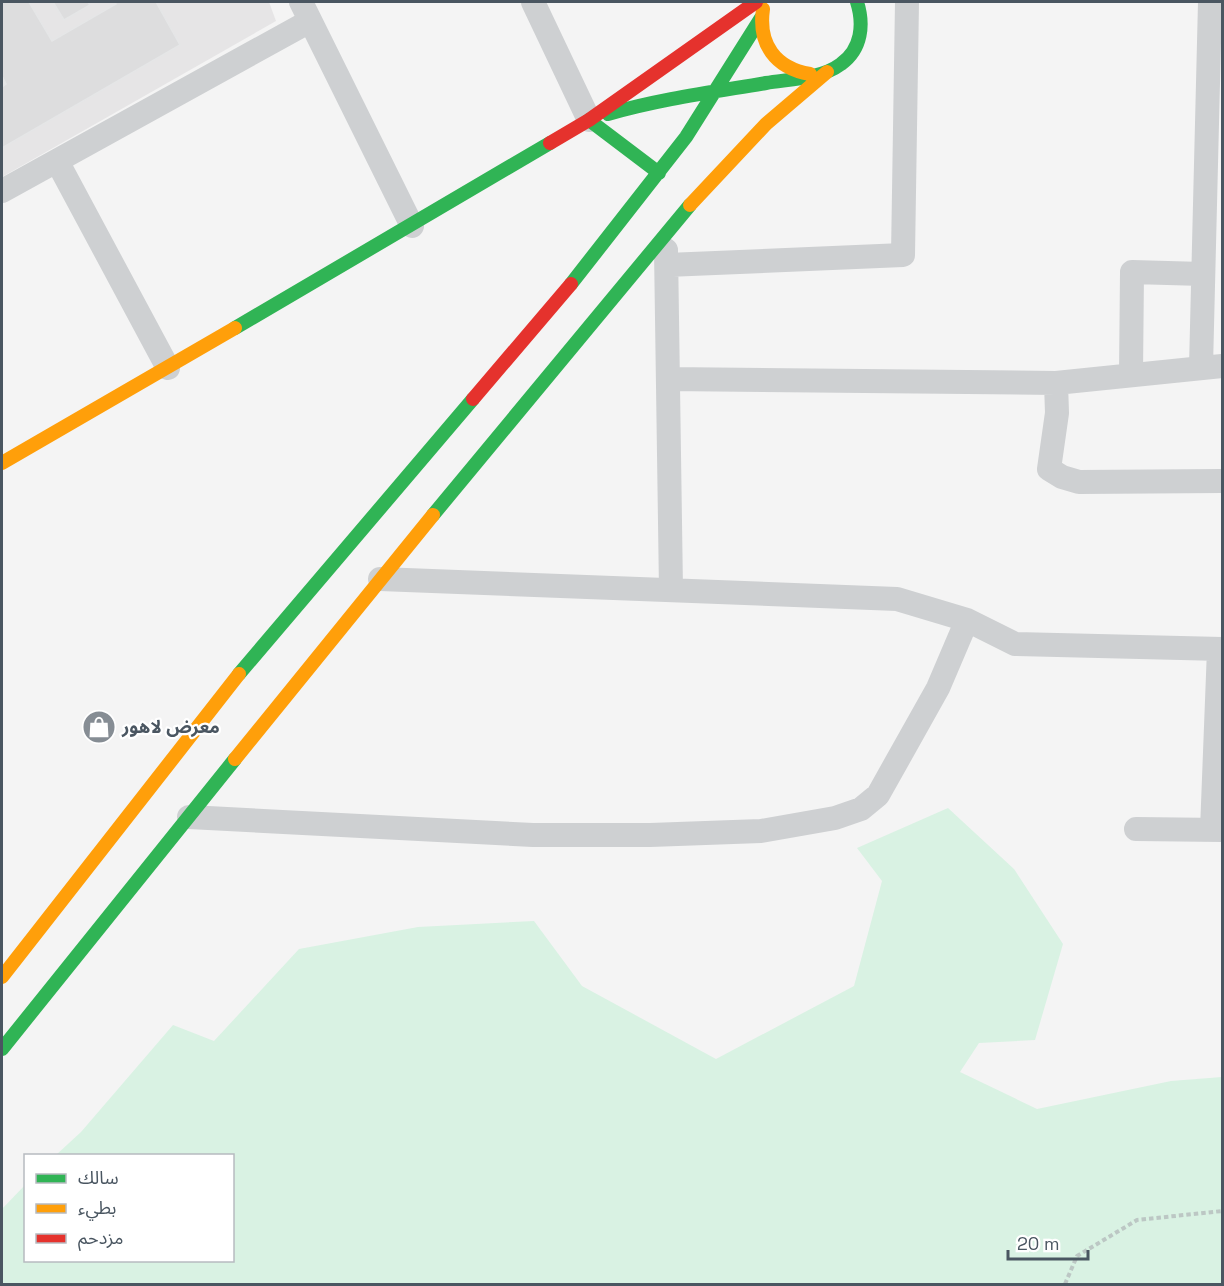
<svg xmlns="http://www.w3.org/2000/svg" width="1224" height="1286" font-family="'Space Grotesk','Noto Sans Arabic',sans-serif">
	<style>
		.education { fill: #e6e5e6 }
		.green { fill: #d9f2e3 }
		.building { fill: #ddddde; stroke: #e5e6e7; stroke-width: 1.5 }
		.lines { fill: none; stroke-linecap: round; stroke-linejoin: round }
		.path { stroke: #bcc7c4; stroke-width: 4; stroke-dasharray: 4.5 3; stroke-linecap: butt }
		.street { stroke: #ced0d2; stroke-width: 24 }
		.fast { stroke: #30b455; stroke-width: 14 }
		.slow { stroke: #ff9f0a; stroke-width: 14 }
		.jam { stroke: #e5322d; stroke-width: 14 }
		.labels { text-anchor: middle; stroke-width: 4.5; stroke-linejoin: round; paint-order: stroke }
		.poi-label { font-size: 18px; font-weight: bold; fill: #4a5661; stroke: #fff; text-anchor: start }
	</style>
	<rect width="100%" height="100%" fill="#f4f4f4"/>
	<!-- education -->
	<path class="education" d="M2,2H269L276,21L2,177Z"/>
	<!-- green -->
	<path class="green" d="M948,808L1014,869L1063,944L1035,1040L979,1043L960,1072L1037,1109L1171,1081L1222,1077V1284H2V1209L25,1185L26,1260H232V1156L56,1155L81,1132L173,1025L214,1041L299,949L418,927L534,921L582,986L716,1059L854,986L882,881L857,848Z"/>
	<!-- building -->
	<path class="building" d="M2,2H29L52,41L116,4L115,2H156L180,45L2,148V87L6,84L2,76Z
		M53,2H88L90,5L64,20Z"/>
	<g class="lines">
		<!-- path -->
		<path class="path" d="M1065,1284L1077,1256L1137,1220L1222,1211"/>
		<!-- street -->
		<path class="street" d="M301,2L412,226
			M533,2L589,120
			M57,161L168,368
			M2,191L310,21
			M666,250L671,590
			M667,265L903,255L907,2
			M1201,367L1210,2
			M1131,374L1132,272L1203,274
			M668,379L1056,383L1222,366
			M1056,383L1057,413L1049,469L1062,477L1079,482L1222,481
			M380,579L897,599L967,620L1015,644L1222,649
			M189,817L533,835H650L761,831L835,818L861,809L878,795L938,688L967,620
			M1136,829L1222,830
			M1212,830L1219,649"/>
		<!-- fast -->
		<path class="fast" d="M608,114C660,99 713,92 766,83C790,79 821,79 841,64C862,49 864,24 857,2
			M589,120L659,173
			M571,284L686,137L761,18
			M235,328L550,143
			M433,515L690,205
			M239,674L473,399
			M2,1049L235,759"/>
		<!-- slow -->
		<path class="slow" d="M763,9C758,44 775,68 810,74
			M690,205L766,124L827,72
			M2,463L235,328
			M235,759L433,515
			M2,977L239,674"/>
		<!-- jam -->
		<path class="jam" d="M550,143L589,120L756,2
			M473,399L571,284"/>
	</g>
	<!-- icons -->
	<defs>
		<symbol id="shop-disc" viewBox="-11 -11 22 22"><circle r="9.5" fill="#868d94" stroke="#fff"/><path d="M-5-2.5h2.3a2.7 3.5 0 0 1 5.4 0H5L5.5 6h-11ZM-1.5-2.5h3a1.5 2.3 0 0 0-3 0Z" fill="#fff"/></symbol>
	</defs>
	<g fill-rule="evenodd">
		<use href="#shop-disc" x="80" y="708" width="38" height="38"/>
	</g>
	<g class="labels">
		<!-- poi labels -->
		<g class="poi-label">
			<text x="122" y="733">معرض لاهور</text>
		</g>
	</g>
	<!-- border -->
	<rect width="1224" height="1286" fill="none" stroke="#4a5661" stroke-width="6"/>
	<!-- legend -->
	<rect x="24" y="1154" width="210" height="108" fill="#ffffff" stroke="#b7bbc0" stroke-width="1.5"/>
	<rect x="36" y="1174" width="30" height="9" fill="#30b455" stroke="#b7bbc0" stroke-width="1.5"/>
	<text x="78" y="1184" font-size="18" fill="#4a5661">سالك</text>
	<rect x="36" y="1204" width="30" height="9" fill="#ff9f0a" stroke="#b7bbc0" stroke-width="1.5"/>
	<text x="78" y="1214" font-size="18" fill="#4a5661">بطيء</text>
	<rect x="36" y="1234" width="30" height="9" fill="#e5322d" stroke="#b7bbc0" stroke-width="1.5"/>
	<text x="78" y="1244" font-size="18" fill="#4a5661">مزدحم</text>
	<!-- scale -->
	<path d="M1008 1250v9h80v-9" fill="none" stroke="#4a5661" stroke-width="3"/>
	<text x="1017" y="1250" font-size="18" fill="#4a5661" stroke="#ffffff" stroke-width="4.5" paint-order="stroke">20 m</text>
</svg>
